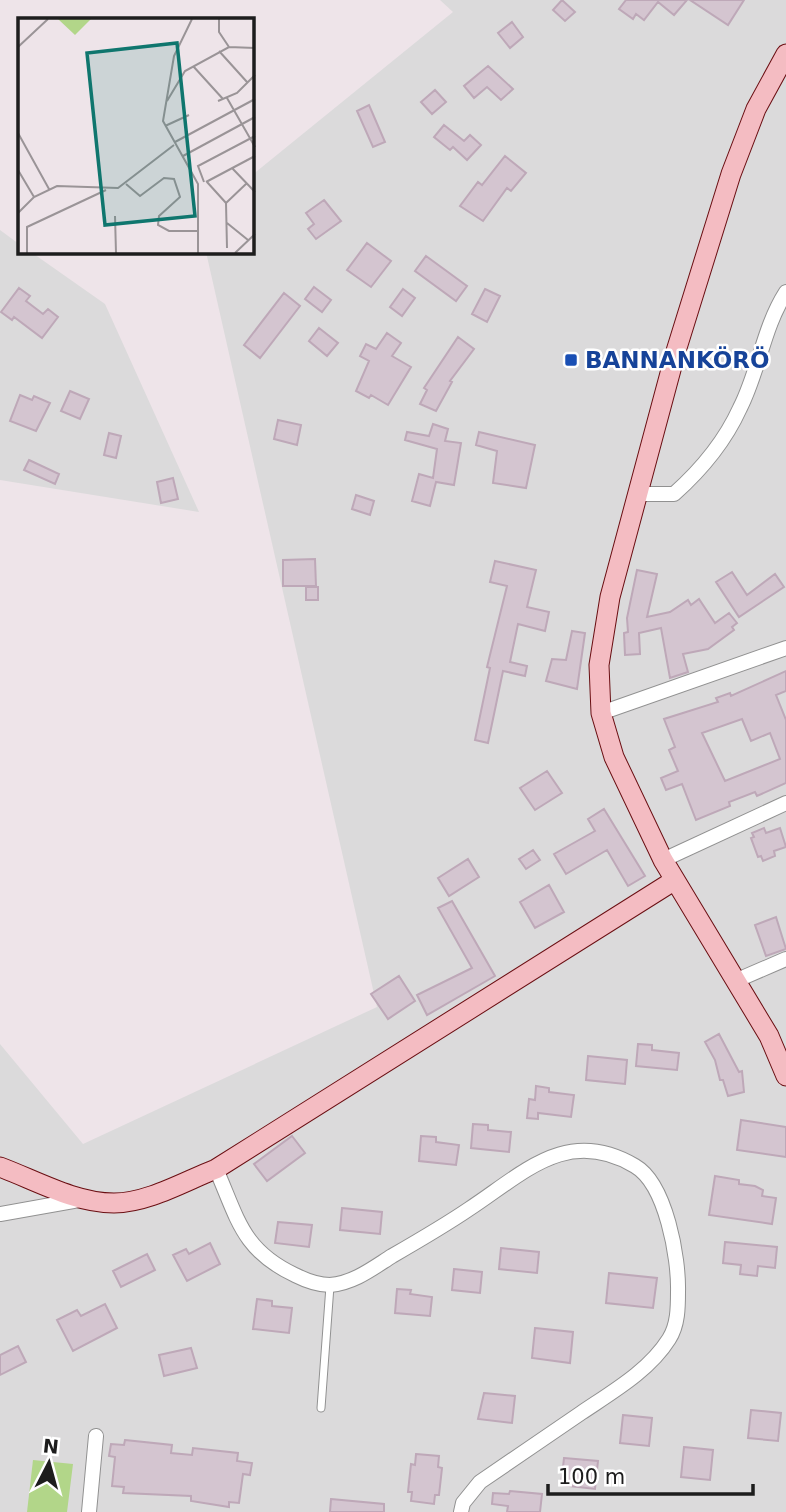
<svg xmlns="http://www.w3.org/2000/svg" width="786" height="1512" font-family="'DejaVu Sans',sans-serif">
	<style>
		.residential { fill: #dbdadb }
		.pitch { fill: #b2d689 }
		.building { fill: #d4c5d0; stroke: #bea8b8; stroke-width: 2; fill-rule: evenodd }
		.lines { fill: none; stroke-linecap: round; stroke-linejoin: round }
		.service-casing { stroke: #919191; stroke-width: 9 }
		.minor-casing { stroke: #919191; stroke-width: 16 }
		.secondary-casing { stroke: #6a0e12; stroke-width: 21 }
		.service { stroke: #fff; stroke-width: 7 }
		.minor { stroke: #fff; stroke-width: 14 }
		.secondary { stroke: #f4bcc2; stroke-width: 19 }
		.transit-dot { fill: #1a4fb4; stroke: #fff; stroke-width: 2.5 }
		.labels { text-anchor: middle; stroke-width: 5; stroke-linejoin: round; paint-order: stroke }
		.transit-label { font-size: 23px; font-weight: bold; fill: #164399; stroke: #fff; text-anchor: start }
		.inset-road { fill: none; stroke: #9a9497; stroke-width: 2 }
		.view { fill: #0f766e; fill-opacity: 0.15; stroke: #0f766e; stroke-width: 3.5 }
		.inset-edge { fill: none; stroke: #1d1d1d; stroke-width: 3.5 }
	</style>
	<rect width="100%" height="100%" fill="#eee4e9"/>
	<!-- residential -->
	<path class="residential" d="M440,0H786V1512H0V1044L83,1144L377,1007L206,252H252V175L453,12Z
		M0,230L19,244V252H31L105,304L199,512L0,480Z"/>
	<!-- pitch -->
	<path class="pitch" d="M33,1460L73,1464L67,1512H27Z"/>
	<!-- building -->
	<path class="building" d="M562,0L575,12L565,21L553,10Z
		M626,0H687L674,15L658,2L644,20L636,14L633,19L619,9Z
		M690,0H744L728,25Z
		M512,22L523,37L510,48L498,33Z
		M488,66L513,89L501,100L487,87L474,98L464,86Z
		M435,90L446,102L432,114L421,102Z
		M369,105L385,142L373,147L357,111Z
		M444,125L464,141L470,135L481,145L467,160L453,147L450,150L434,137Z
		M505,156L526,173L511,191L507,188L483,221L460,206L478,182L482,185Z
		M324,200L341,221L316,239L308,229L314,224L306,213Z
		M367,243L391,261L371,287L347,270Z
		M426,256L467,286L456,301L415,271Z
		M314,287L331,300L322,312L305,299Z
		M19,288L30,296L26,301L43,314L48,309L58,317L42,338L14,317L12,320L1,312Z
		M403,289L415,298L402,316L390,307Z
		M485,289L500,296L487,322L472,314Z
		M284,293L300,306L260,358L244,345Z
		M319,328L338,343L327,356L309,341Z
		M387,333L401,343L392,356L411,367L388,405L371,395L369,398L356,391L369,361L360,356L366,344L376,349Z
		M458,337L474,349L450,381L452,382L436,411L420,404L427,390L424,388Z
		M70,391L89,399L80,419L61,411Z
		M20,395L32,400L34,396L50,403L36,431L10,421Z
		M278,420L301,425L297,445L274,439Z
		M433,424L448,429L445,441L461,443L454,485L436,482L430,506L412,501L419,474L433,478L437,449L405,440L407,432L429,436Z
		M479,432L535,445L526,488L493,483L497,451L476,445Z
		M109,433L121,436L116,458L104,455Z
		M29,460L59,474L55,484L24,470Z
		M173,478L178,499L161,503L157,482Z
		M356,495L374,501L370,515L352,509Z
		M315,559L316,586H283V560Z
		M495,561L536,570L527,607L549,612L545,631L518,624L510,662L527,666L525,676L503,671L488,743L475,740L490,668L487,667L507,586L490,582Z
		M637,570L657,574L647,617L670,612L688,600L691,605L699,599L715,623L729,613L737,623L732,627L734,630L708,649L683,654L688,672L670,678L661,628L639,633L640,654L625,655L624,633L628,632L627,618Z
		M732,572L747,595L775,574L784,587L739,617L716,582Z
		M306,587H318V600H306Z
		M572,631L585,633L577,689L546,681L552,659L566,660Z
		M786,671V691L776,695L786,720V783L757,796L755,792L729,802L730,806L696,820L682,784L666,790L661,778L678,771L669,750L675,747L664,719L718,702L716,698L730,693L731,696ZM742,719L751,741L770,733L780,759L725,781L702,733Z
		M547,771L562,793L535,810L520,788Z
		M604,809L645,876L628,886L607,850L566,874L554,854L595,831L588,819Z
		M764,828L766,833L780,828L786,847L774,851L775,856L763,861L761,856L758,857L751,838L754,837L752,833Z
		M533,850L540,860L526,869L519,859Z
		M468,859L479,877L449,896L438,878Z
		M549,885L564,912L535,928L520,902Z
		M452,901L495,976L427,1015L417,995L472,968L438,908Z
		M776,917L786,949L766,956L755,925Z
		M399,976L415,1001L388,1019L371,994Z
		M719,1034L739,1072L742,1071L744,1092L728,1096L723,1080H720L715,1060L705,1042Z
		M638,1044L652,1045V1050L679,1053L677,1070L636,1066Z
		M588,1056L627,1060L625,1084L586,1080Z
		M536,1086L549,1088V1092L574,1095L571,1117L538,1113V1119L527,1118L529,1099L535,1100Z
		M741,1120L786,1127V1157L737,1150Z
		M473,1124L488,1125V1130L511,1132L509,1152L471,1148Z
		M292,1136L305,1153L267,1181L254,1164Z
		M421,1136L436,1137V1142L459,1145L456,1165L419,1161Z
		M715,1176L739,1180V1184L755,1186L763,1190L762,1196L776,1198L772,1224L709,1215Z
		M342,1208L382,1212L380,1234L340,1230Z
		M278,1222L312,1225L309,1247L275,1243Z
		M725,1242L777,1247L775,1268L758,1266L757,1276L740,1274L741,1265L723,1263Z
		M210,1243L220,1264L187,1281L173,1255L186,1249L189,1254Z
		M501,1248L539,1252L537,1273L499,1269Z
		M147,1254L155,1270L121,1287L113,1271Z
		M454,1269L482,1272L480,1293L452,1290Z
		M609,1273L657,1278L653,1308L606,1303Z
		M397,1289L411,1290L410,1294L432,1297L430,1316L395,1313Z
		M257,1299L272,1301V1306L292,1308L289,1333L253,1329Z
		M105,1304L117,1328L73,1351L57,1320L77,1310L81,1316Z
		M535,1328L573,1332L570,1363L532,1358Z
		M18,1346L26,1362L0,1375V1355Z
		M191,1348L197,1368L164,1376L159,1355Z
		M484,1393L515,1396L512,1423L478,1419Z
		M751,1410L781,1413L778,1441L748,1438Z
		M623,1415L652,1418L649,1446L620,1443Z
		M125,1440L172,1445L171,1453L192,1455L193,1448L238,1453L237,1461L252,1463L250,1475L243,1474L239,1503L229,1502V1507L191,1501V1496L123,1493L124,1487L112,1486L115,1457L109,1456L111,1444L124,1445Z
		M684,1447L713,1450L710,1480L681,1477Z
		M416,1454L439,1456L438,1467L442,1468L439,1495H435L434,1504L411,1501L412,1492H408L411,1464L415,1465Z
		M564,1458L598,1461L595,1489L561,1485Z
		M510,1491L542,1494L540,1512H507L508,1506L492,1504L493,1493L509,1494Z
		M331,1499L384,1504V1512H330Z"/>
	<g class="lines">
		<defs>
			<path id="service" d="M321,1408L330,1286"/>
			<path id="minor" d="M639,494H674C701,470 725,441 740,408C759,371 763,328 786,292
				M601,713L786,648
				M663,860L786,803
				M735,981L786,959
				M216,1169C238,1219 242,1250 295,1275C305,1280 319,1285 330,1285C354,1283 373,1268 392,1256C418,1241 444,1226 469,1209C524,1173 567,1126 635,1166C666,1184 679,1258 678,1292C678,1307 678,1325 669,1339C649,1371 612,1392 581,1413C547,1436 514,1459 480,1482L463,1503L461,1512
				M0,1214L79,1200
				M89,1512L96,1436"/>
			<path id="secondary" d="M786,54L756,109L731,174L676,351L610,597L599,665L601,713L614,757L663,860L769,1036L786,1076
				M0,1167C35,1180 75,1203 114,1203C148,1203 185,1181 216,1169L675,880"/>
		</defs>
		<!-- service casing -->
		<use href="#service" class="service-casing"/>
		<!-- minor casing -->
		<use href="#minor" class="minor-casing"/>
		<!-- secondary casing -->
		<use href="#secondary" class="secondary-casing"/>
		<!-- service -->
		<use href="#service" class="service"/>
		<!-- minor -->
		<use href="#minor" class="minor"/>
		<!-- secondary -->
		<use href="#secondary" class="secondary"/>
	</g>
	<!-- markers -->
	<rect class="transit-dot" x="564" y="353" width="14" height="14" rx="3.5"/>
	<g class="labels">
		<!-- transit labels -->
		<g class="transit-label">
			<text x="585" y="368">BANNANKÖRÖ</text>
		</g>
	</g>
	<!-- overview -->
	<g transform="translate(18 18)">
		<rect width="236" height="236" fill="#eee4e9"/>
		<path d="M40,1H73L57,17Z" fill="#b2d689"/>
		<path class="inset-road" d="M174,1L156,38L145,103L180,166V235M201,1V14L211,29M0,29L30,1M201,33L229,64M175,48L205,81M209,80L237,129M149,83L167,53L211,29L237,30M200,83L219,75L237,57M147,108L171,97M0,115L31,171M157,124L237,81M165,138L237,99M214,150L237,174M0,152L16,179M186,164L180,148L237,118M188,164L237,138M189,164L208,185L209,230M108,166L122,178L146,160L156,161L162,179L141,198L140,207L151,213H180M208,185L229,165M0,195L16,179L39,168L100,170L156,127M97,198L98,235M209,205L230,222M9,235V209L88,172M217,235L237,216"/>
		<path class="view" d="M159,25L177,198L87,207L69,35Z"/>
		<rect width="236" height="236" class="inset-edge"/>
	</g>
	<!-- north arrow -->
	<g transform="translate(49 1463) rotate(6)" stroke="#ffffff" stroke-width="5" paint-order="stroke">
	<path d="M0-5L12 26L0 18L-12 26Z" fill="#1d1d1d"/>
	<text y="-10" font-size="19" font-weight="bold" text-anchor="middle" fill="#1d1d1d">N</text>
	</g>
	<!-- scale -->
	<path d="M548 1484v10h205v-10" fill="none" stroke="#1d1d1d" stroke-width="3.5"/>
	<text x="558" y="1484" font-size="21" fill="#1d1d1d" stroke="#ffffff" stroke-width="5" paint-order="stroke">100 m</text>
</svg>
